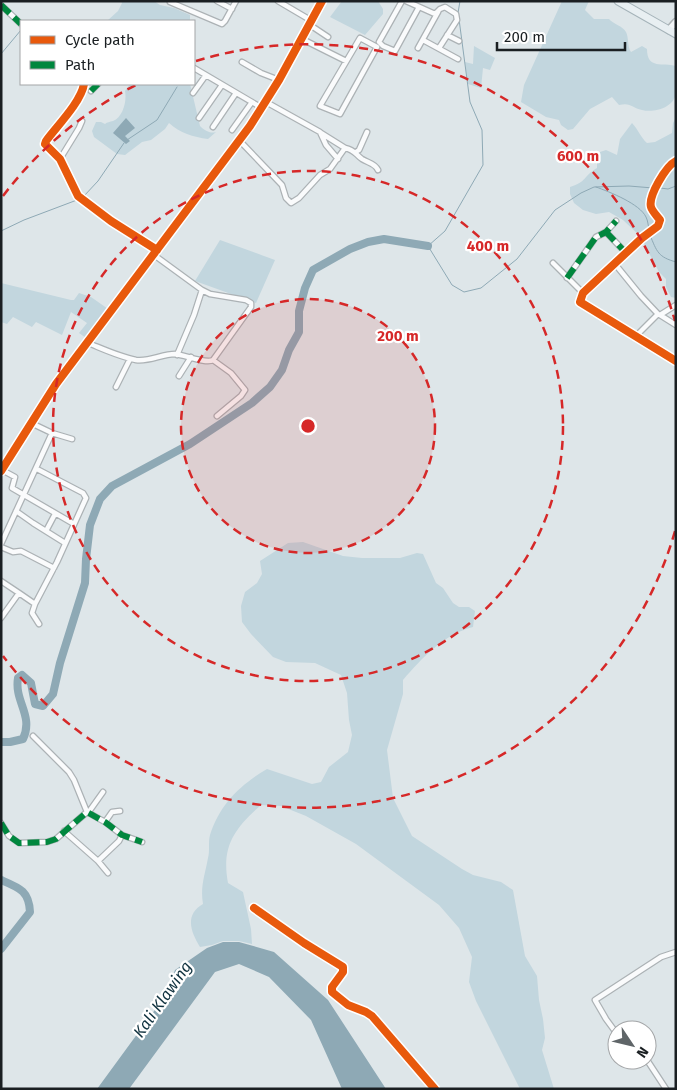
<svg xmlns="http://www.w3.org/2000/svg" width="677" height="1090" font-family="'Fira Sans',sans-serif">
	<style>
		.green { fill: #c2d6de }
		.water { fill: #8ea9b5 }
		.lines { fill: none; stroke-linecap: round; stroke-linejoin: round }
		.stream { stroke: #8ea9b5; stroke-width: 1 }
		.river { stroke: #8ea9b5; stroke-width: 8 }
		.street-casing { stroke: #acb2b5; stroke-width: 7 }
		.secondary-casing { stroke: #acb2b5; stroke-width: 9 }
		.primary-casing { stroke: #a5b3b9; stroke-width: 9 }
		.street { stroke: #fafbfc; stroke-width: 4.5 }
		.secondary { stroke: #f2f5f7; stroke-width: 6 }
		.primary { stroke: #e8eff2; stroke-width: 7 }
		.quiet { stroke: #00873e; stroke-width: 6; stroke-dasharray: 12 6; stroke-linecap: butt }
		.cycleway-casing { stroke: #fff; stroke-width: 11 }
		.cycleway { stroke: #e8590c; stroke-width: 8 }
		.ring { fill: none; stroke: #d62828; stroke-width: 2.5; stroke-dasharray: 9 6 }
		.labels { text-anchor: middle; stroke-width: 4.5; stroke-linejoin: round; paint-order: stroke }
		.water-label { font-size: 16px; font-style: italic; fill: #0f313e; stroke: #fff }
		.centre { fill: #d62828; stroke: #fff; stroke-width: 2.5 }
		.ring-label { font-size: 15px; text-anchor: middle; font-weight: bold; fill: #d62828; stroke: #fff; stroke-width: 4.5; stroke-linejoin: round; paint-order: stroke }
	</style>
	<rect width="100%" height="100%" fill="#dee6e9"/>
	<!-- green -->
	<path class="green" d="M121,1H154L160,5L174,8L190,15V20L107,21L118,11L122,3Z
		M342,1H378L383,9V14L365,35L330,17Z
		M562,1H589L585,10L594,19H609C613,24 623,26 626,32C629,38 627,46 631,52L642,46L647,49C647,70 663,62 676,66C676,74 677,86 676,94C673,108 654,113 642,110C632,108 631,102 619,105L612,97L590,109L573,129L568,130L561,125L559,120L546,117L521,102L524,85Z
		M474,46L495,58L490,70L483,68L481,88L468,84L465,62L473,64Z
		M130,84H190L200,126C204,130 210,134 216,132L208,139C193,137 180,133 169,123L165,129L151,140L142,142L125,155L117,154L94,137L92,131L96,122H101L105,124C107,122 110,122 113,121C123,117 127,101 125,91Z
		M676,117V298L671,297L666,287V279L659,272L640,236L623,220L609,212L596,214L583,210L574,203L570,194V187C587,182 583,176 597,168V158L600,152L606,150L617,155L620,139L632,123C638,129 641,138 647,143L655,142L672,133L673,123Z
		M220,240L275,260L256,303L195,281Z
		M1,283L71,300H74L79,293L91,297L111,311L89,340L79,333L87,323L71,312L62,335L36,322L32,327L13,317L7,324L1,322Z
		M303,542L343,556L362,558H400L417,553L423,554L436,583L443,588L453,603L459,607H469L475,611L473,627C444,634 422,658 403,680V694L387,750L393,798L412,836L462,869L473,875L501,882L513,890L525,956L537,976L539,1000L543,1019L545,1038L542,1050L554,1089H520L476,1001L469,982L472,957L459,928L439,905L356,844L306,816L281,806L261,805C235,828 221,846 228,883L243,892L251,929L252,944L239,941H223L212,945L200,947C191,932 184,915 203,904C200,886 205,875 208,858C210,851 208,842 210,835C220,804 240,785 267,769L312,784L321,782L329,767L348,752L352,735L349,720L347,693L341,675L315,663L286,662L273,657L251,634L242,622L241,606L245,592L257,583L262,574L260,561L288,543Z"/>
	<!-- water -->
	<path class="water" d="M126,118L135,128L125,136L130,141L126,144L113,133Z
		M223,942H239L274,952L328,1000L386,1089H342L311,1020L269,977L239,964L215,972L129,1089H97L165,996L175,970L207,948Z"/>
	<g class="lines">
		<!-- stream -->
		<path class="stream" d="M458,13L460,1
			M459,19L470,102L482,130L483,165L445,231L428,246L452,285L464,292L481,288L517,259L555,210L581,193L594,187L629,186L653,188
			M1,54L21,30
			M127,140L157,120L177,87
			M596,187C610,192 640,204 646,217C648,221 648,225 649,229
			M660,188L668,189L676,186
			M84,196L98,181L124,143
			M1,231L24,220L77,200
			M650,235C657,252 658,257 676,262"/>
		<!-- river -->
		<path class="river" d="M1,742H10L23,739C34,715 14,702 18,678L22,675L31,683L35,704L43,706L53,694L60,663L85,583L86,559L90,525L100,499L112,486L190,444L252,403L270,387L282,370L289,350L299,332V311L305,288L313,270L350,249L368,242L384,239L428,246
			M1,880C20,888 29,891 30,912L1,949"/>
		<defs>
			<path id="street" d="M217,1L232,9
				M278,1L312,21
				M402,1L379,42L383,46L395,51L419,7
				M406,1L435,14L440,9L445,7L456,14L457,20L439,48
				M170,2L222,24L225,21L236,1
				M1,5L21,24
				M310,25L328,37
				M447,35L459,41
				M360,38L377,47L340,114L320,106Z
				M302,39L346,61
				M423,40L458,59
				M418,48L438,12
				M242,62L261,73L279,80
				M194,68L262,108
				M84,84C81,102 57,126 46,141L45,144L60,159L78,196L111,221L157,250
				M91,91L98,84
				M193,93L206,75
				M266,102L320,132L326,145L338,159
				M199,118L222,85
				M213,127L236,93
				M232,130L252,102
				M321,133L345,148
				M239,140L282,185L286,198L291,203L299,198L320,175L330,169L345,148C355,150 355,154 362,159C368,163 375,163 378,170
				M356,152L359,150L367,132
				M60,159L79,128L82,121
				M676,161C666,166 648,196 651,207C652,211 657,216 660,220L658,226L642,238L583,293L580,302L676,361
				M606,232L627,254
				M553,263L583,293
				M615,264L641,296L658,314L636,336
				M567,278L596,237L606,232L616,221
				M658,314L660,315L676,305
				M660,315L676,325
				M88,343C103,349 120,357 136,360C149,362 162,354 175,354C185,355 206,364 213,360L251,307V303L246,300L210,294L202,290L154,255
				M177,355L194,315L202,290
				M213,360L231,373L245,390L241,396L217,416
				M179,376L191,357
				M116,387L130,359
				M52,433L72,439
				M37,469L83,493L86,498L57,562L35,604L32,613L39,624
				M2,470L15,477L12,488L74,524
				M16,511L33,523L65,543
				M46,531L55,514
				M1,544L52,433L31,423
				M1,547L13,552L21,551L54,568
				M1,581L19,593L1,618
				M19,593L35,604
				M33,736L69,772L74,780L87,812
				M88,813L103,792
				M105,822L112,812L120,811
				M1,823L9,836L19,843L47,842L56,839L87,812L105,822L122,835L142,842
				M64,831L98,861
				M108,873L98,861L119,841L122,835
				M254,908L304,943L343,967V972L332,987V992L348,1005L366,1012L372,1016L435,1089
				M617,1034L606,1019L595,1000L661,957L676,952
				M647,1060L666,1089"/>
			<path id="secondary" d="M669,30L676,22
				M1,471L56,384L250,126L279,80L322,1"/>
			<path id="primary" d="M618,1L676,34"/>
		</defs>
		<!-- street casing -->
		<use href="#street" class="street-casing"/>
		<!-- secondary casing -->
		<use href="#secondary" class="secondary-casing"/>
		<!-- primary casing -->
		<use href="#primary" class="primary-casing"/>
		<!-- street -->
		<use href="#street" class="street"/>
		<!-- secondary -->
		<use href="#secondary" class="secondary"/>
		<!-- primary -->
		<use href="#primary" class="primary"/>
		<!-- quiet -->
		<path class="quiet" d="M1,5L21,24
			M91,91L98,84
			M606,232L627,254
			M567,278L596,237L606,232L616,221
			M1,823L9,836L19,843L47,842L56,839L87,812L105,822L122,835L142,842"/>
		<defs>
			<path id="cycleway" d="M84,84C81,102 57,126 46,141L45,144L60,159L78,196L111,221L157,250
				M676,161C666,166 648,196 651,207C652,211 657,216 660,220L658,226L642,238L583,293L580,302L676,361
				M1,471L56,384L250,126L279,80L322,1
				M254,908L304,943L343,967V972L332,987V992L348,1005L366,1012L372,1016L435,1089"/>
		</defs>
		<!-- cycleway casing -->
		<use href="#cycleway" class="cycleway-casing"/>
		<!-- cycleway -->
		<use href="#cycleway" class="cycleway"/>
	</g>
	<!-- distance rings -->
	<circle cx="308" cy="426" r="127" fill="#d62828" fill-opacity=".12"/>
	<g class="ring">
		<circle cx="308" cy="426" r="127"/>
		<circle cx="308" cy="426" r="255"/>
		<path d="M675 531A382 382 0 0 1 3 656M3 196A382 382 0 0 1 138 84M196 61A382 382 0 0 1 675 321"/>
	</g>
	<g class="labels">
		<!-- water labels -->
		<g class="water-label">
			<text transform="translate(162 999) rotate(-55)" y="6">Kali Klawing</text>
		</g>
	</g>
	<circle cx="308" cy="426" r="8" class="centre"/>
	<g class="ring-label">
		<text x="578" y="161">600 m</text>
		<text x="488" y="251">400 m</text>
		<text x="398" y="341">200 m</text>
	</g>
	<!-- border -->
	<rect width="677" height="1090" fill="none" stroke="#1a1f22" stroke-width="5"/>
	<!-- legend -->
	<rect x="20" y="20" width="175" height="65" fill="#ffffff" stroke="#a3a5a7"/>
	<rect x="30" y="36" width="25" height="8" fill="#e8590c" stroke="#a3a5a7"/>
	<text x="65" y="45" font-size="15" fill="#1a1f22">Cycle path</text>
	<rect x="30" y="61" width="25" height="8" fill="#00873e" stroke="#a3a5a7"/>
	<text x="65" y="70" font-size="15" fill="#1a1f22">Path</text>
	<!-- north arrow -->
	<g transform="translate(632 1045) rotate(125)"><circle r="24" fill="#ffffff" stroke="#a3a5a7"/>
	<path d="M0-4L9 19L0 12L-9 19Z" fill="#5f6568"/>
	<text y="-8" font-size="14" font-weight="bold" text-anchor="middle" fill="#1a1f22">N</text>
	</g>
	<!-- scale -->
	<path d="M497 42v8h128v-8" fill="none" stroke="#1a1f22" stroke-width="2.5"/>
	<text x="504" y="42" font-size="15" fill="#1a1f22" stroke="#ffffff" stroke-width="4" paint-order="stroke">200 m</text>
</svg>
